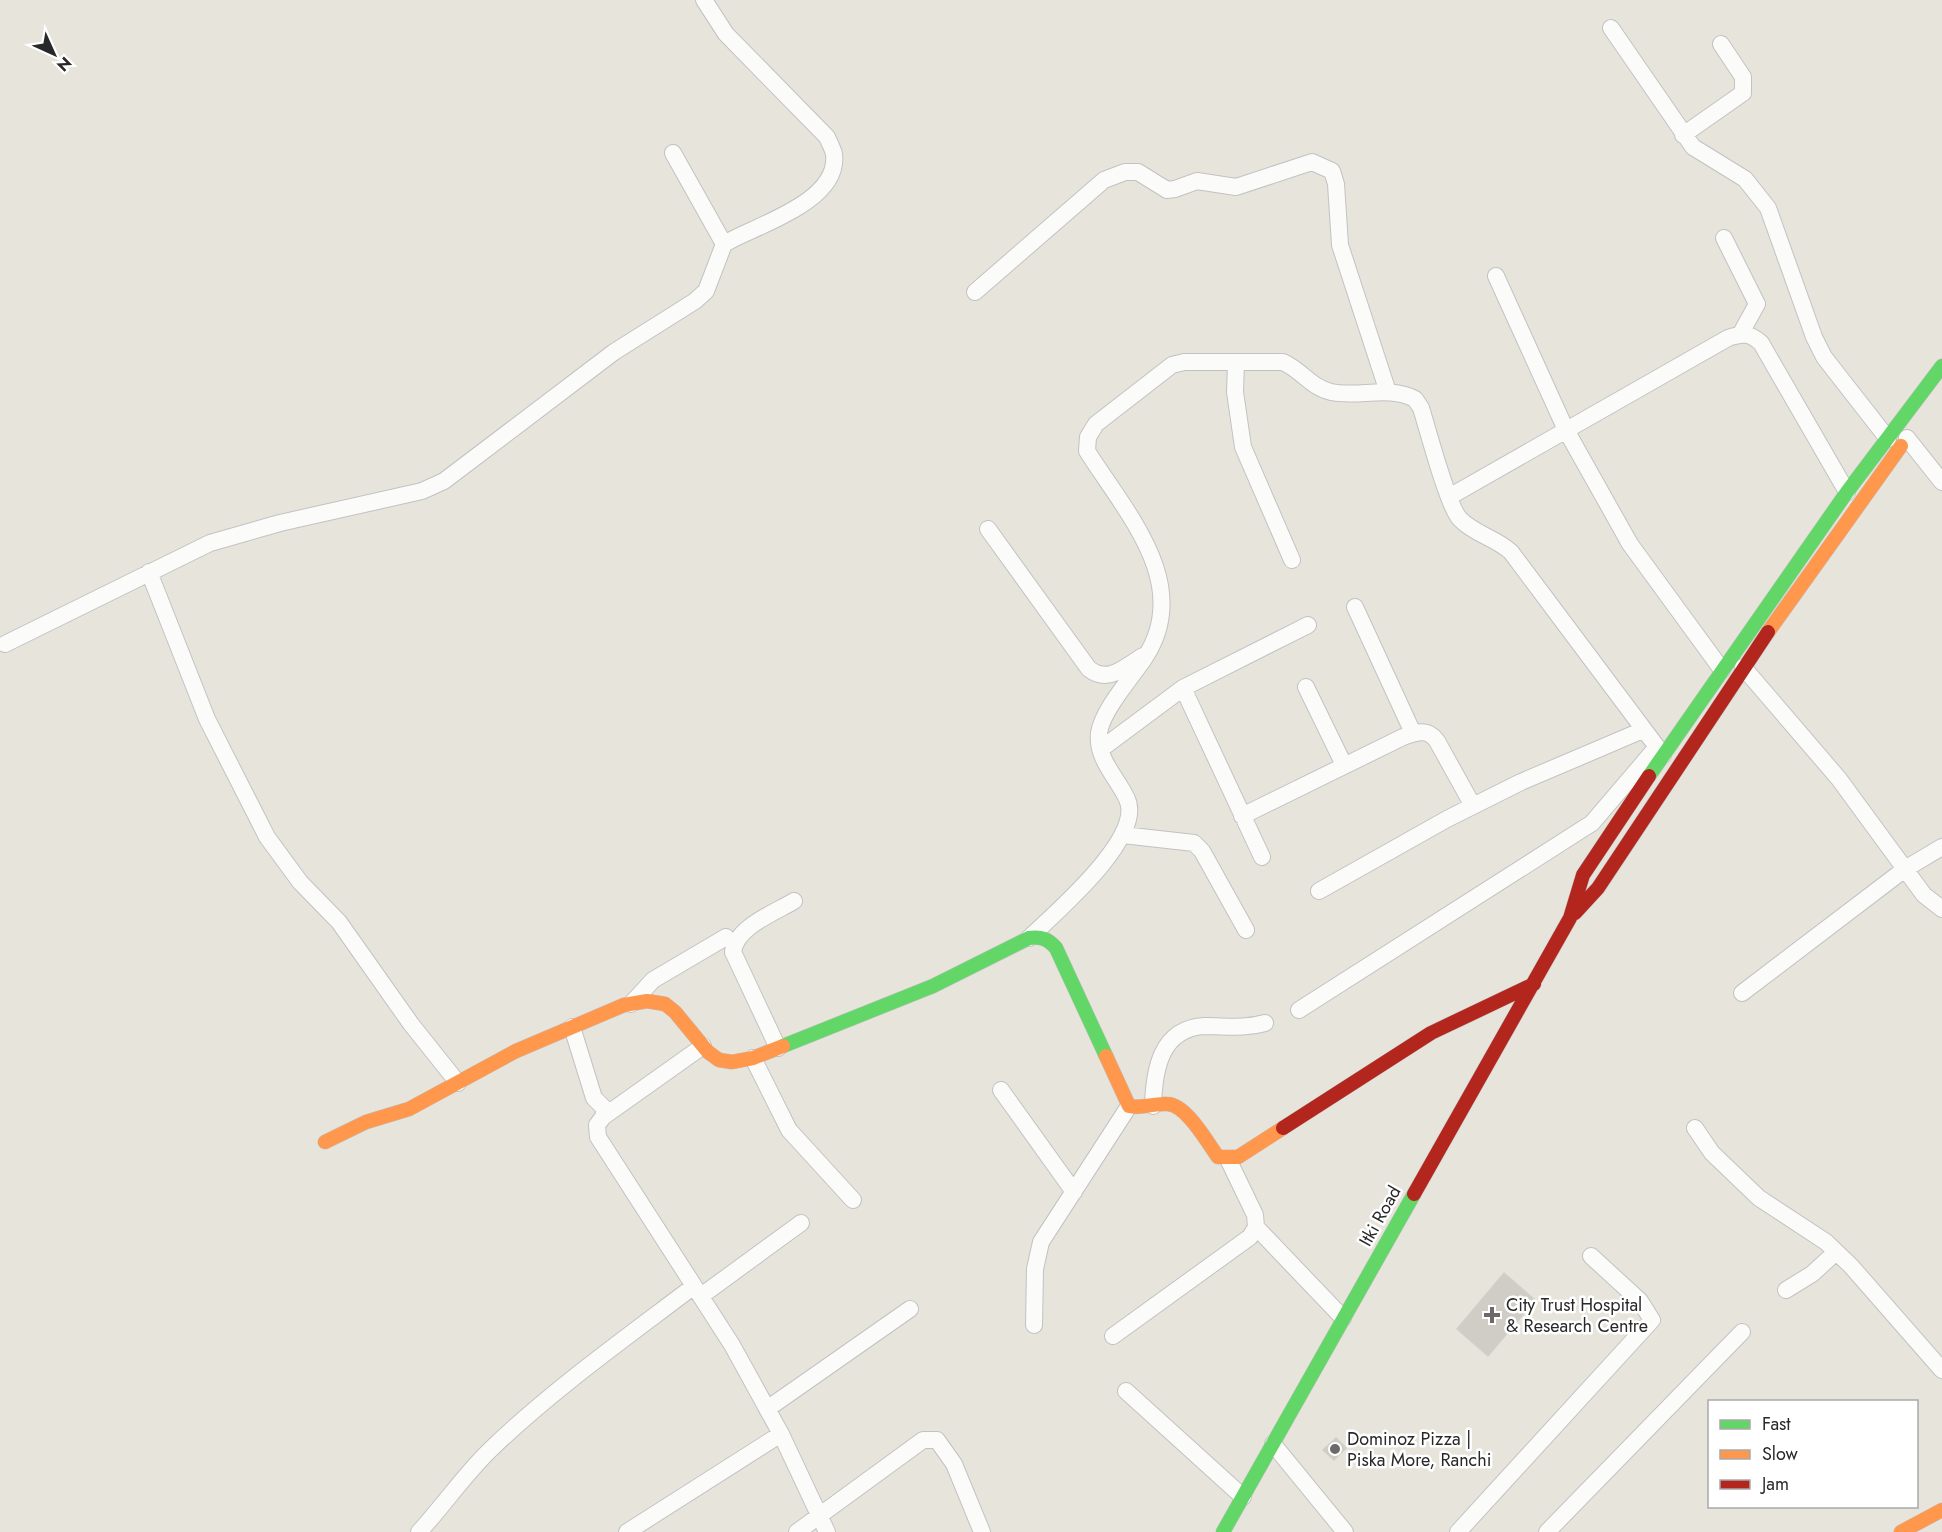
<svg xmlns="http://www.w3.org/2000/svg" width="1942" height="1532" font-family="Jost,sans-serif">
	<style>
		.building { fill: #d0cdc7; stroke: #d2cfc8; stroke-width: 1.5 }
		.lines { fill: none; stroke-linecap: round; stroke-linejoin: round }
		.street-casing { stroke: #c3c2c3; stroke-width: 18 }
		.fast-casing { stroke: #c3c2c3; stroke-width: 15 }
		.slow-casing { stroke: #c3c2c3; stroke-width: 15 }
		.jam-casing { stroke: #c3c2c3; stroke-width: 15 }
		.street { stroke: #fbfbfa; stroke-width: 16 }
		.fast { stroke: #63d668; stroke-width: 14 }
		.slow { stroke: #ff974d; stroke-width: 14 }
		.jam { stroke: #b3261e; stroke-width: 14 }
		.poi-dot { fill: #6b6a67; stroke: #fff; stroke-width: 2 }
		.labels { text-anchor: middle; stroke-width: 5; stroke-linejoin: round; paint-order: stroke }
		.street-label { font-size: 18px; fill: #282828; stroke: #fff }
		.poi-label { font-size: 18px; fill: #282828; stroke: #fff; text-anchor: start }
	</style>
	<rect width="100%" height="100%" fill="#e7e4dc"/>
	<!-- building -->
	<path class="building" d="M1504,1273L1535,1300L1488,1356L1457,1329Z
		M1336,1438L1346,1448L1334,1460L1323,1450Z"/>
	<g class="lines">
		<defs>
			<path id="street" d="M1611,28L1693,147L1745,179L1768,208L1814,337L1824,357L1888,439
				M1683,135L1743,93V77L1721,44
				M673,153L724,244
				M1724,238L1757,304L1741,333
				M1496,276L1566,430L1630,544L1722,670
				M975,292L1104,180L1125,172H1138L1167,190L1175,189L1197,181L1236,187L1312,162L1332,171L1336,184L1340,245L1388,392
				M1236,362L1235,392L1243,447L1292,560
				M1907,438L1942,482
				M1449,497L1728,338C1743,333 1750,333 1761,343L1847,492
				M988,529L1089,669C1109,684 1124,667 1143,656
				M149,572L207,719L267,837L300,882L339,922L411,1024L458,1083
				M1355,607L1413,733
				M5,644L210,543L280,523L422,491L444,481L614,352L695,301L706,291L724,244C756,225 840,202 834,154C833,149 829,142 827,137L726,34L704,0
				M1743,667L1839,779L1924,895L1942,909
				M1306,687L1344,765
				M1183,688L1262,857
				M1101,749L1183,688L1308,625
				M1242,816L1403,737C1417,732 1428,728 1437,741L1473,806
				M1123,835L1194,843L1202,851L1246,930
				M1319,891L1447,819L1521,782L1643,730
				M1029,938C1055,913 1145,837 1127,799C1117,777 1096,759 1099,733C1102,711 1131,678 1144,659C1194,585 1126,513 1087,451L1088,437L1096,424L1172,365L1184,362H1283C1301,370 1312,388 1331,392C1359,398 1388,385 1415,399L1421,408C1428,430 1448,507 1460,519C1474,534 1496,538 1511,552L1663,755
				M1742,993L1905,869L1942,847
				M631,1004L653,980L726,937
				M1299,1010L1592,823L1656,748
				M572,1027L594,1098L605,1109L603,1117
				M703,1046L603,1117L597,1125L598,1137L732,1345L781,1434L827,1532
				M778,1048L733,952C736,927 774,913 794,901
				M753,1058L789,1130L853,1200
				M1001,1090L1074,1192
				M1153,1106C1154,1071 1160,1028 1205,1026C1226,1026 1244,1029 1265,1023
				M1695,1128L1712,1153L1759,1198L1826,1242L1851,1266L1942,1370
				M1256,1227L1343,1318
				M1786,1290L1812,1274L1835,1253
				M701,1296L801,1223
				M1034,1325L1035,1269L1041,1242L1129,1106
				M1113,1336L1250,1237L1256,1227L1255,1215L1228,1159
				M1126,1391L1243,1497
				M767,1409L910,1309
				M1273,1444L1345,1532
				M419,1532C444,1505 464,1475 491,1449C551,1391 627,1337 694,1286
				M627,1532L781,1434
				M797,1532L923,1440H937L954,1464L982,1532
				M1458,1532L1652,1320L1640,1301L1591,1256
				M1547,1532L1742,1332"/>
			<path id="fast" d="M1649,776L1847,492L1942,366
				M783,1046L933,986L1029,938C1041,936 1048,939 1056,948L1106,1056
				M1223,1532L1414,1194"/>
			<path id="slow" d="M1768,632L1901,446
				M1106,1056L1129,1106C1142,1109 1153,1103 1167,1104C1186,1104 1207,1142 1218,1157H1238L1283,1128
				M325,1142L366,1122L409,1109L516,1051L624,1005L647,1001L665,1004L675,1012L708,1052L719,1060L732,1062L753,1058L783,1046
				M1901,1532L1942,1510"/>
			<path id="jam" d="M1575,913L1598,888L1768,632
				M1283,1128L1431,1033L1534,984
				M1414,1194L1570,918L1583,875L1649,776"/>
		</defs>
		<!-- street casing -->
		<use href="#street" class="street-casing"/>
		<!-- fast casing -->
		<use href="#fast" class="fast-casing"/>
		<!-- slow casing -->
		<use href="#slow" class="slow-casing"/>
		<!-- jam casing -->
		<use href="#jam" class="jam-casing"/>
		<!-- street -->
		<use href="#street" class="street"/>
		<!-- fast -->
		<use href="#fast" class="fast"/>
		<!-- slow -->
		<use href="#slow" class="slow"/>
		<!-- jam -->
		<use href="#jam" class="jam"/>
	</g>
	<!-- markers -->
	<g class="poi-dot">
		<path d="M1489 1306h6v6h6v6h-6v6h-6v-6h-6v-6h6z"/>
		<circle cx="1335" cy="1449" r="6"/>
	</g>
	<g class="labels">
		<!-- street labels -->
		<g class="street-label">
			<text transform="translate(1380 1216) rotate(-61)" y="6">Itki Road</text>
		</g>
		<!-- poi labels -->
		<g class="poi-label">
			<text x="1506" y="1311">City Trust Hospital<tspan x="1506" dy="21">&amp; Research Centre</tspan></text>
			<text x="1347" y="1445">Dominoz Pizza |<tspan x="1347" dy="21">Piska More, Ranchi</tspan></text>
		</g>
	</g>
	<!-- legend -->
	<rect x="1708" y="1400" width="210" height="108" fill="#ffffff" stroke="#a9a9a9" stroke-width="1.5"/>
	<rect x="1720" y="1420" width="30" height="9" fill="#63d668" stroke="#a9a9a9" stroke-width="1.5"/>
	<text x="1762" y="1430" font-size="18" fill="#282828">Fast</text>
	<rect x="1720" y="1450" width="30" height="9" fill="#ff974d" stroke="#a9a9a9" stroke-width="1.5"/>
	<text x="1762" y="1460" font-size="18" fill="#282828">Slow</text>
	<rect x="1720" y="1480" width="30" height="9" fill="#b3261e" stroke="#a9a9a9" stroke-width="1.5"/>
	<text x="1762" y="1490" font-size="18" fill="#282828">Jam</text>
	<!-- north arrow -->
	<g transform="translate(54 54) rotate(135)" stroke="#ffffff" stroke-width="4.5" paint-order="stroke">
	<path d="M0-4.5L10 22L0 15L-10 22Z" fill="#282828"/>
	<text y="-9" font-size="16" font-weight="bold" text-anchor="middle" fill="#282828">N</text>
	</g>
</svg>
